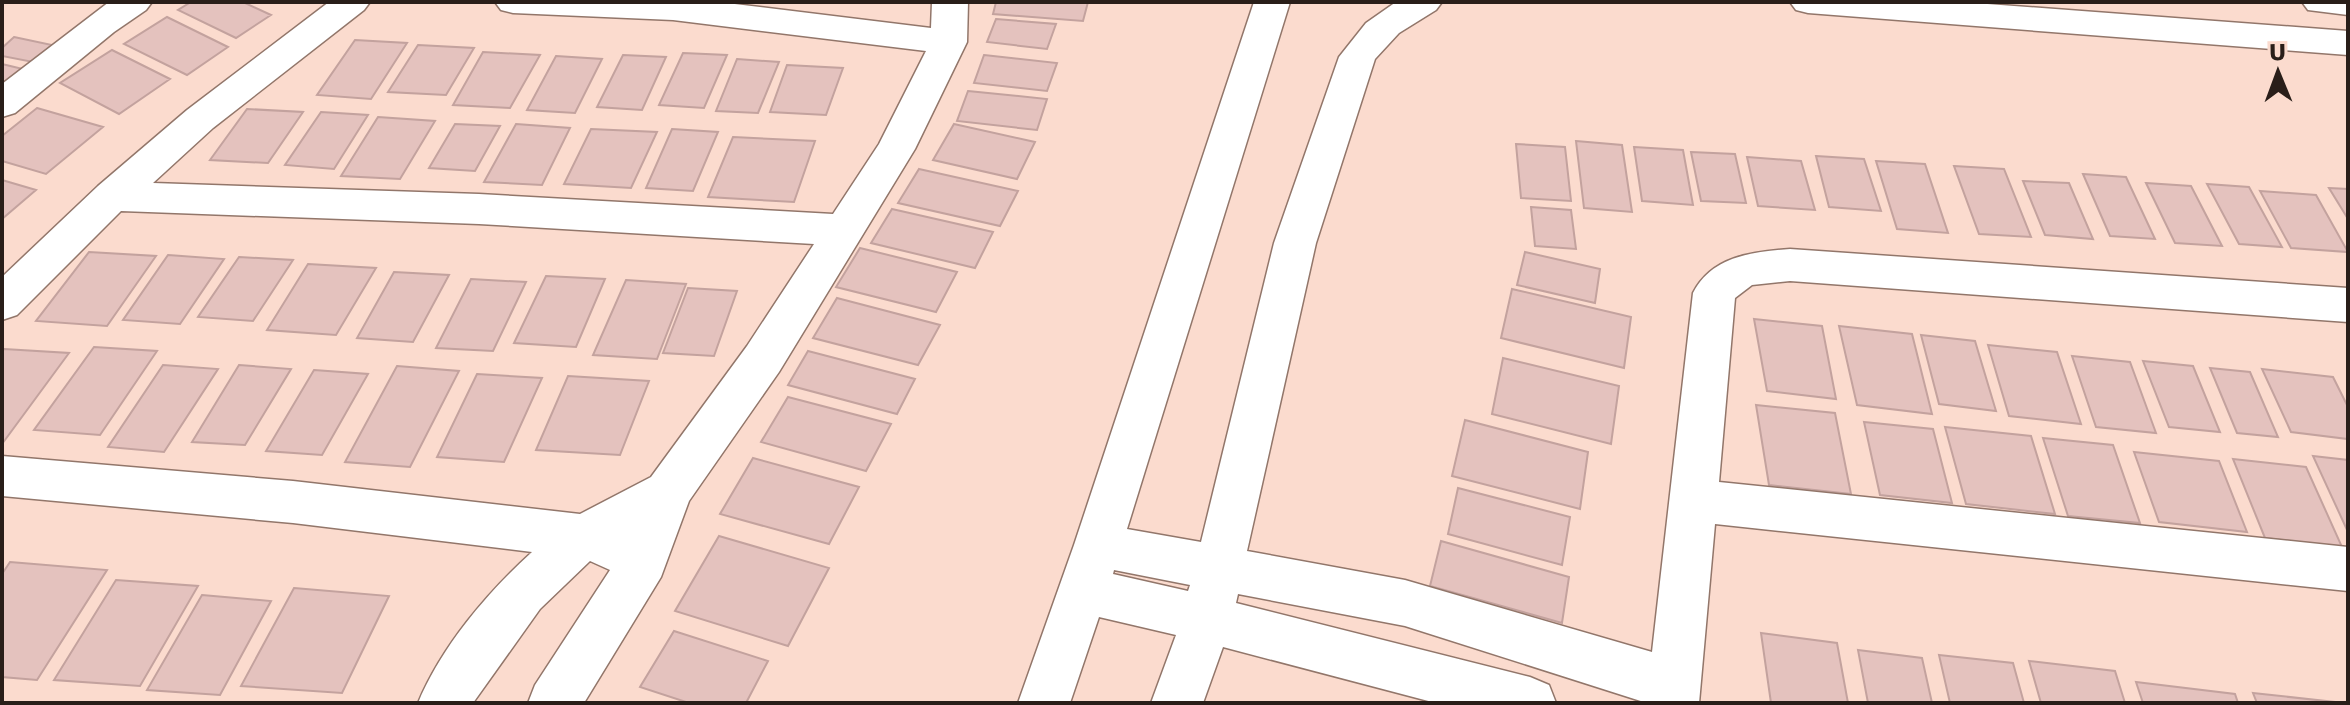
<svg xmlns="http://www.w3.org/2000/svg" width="2350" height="705" font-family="'DejaVu Sans',sans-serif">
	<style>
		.building { fill: #e4c2be; stroke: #c3a29e; stroke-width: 2 }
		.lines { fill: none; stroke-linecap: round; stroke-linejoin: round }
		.minor-casing { stroke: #92766a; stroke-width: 3 }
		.minor { fill: #fff; fill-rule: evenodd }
	</style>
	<rect width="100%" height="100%" fill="#fbdbce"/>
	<!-- building -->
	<path class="building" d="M191,2H243L271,15L236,38L178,10Z
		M996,2H1088L1083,21L993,14Z
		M167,17L228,47L187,75L124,44Z
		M996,19L1056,24L1047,49L987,42Z
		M14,37L52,45L33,62L2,56V48Z
		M355,40L407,43L371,99L317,95Z
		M418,45L474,48L446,95L388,92Z
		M112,50L170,79L119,114L60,83Z
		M483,52L540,55L510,108L453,105Z
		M683,53L727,55L704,108L659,105Z
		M623,55L666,57L642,110L597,107Z
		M984,55L1057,63L1047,91L974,83Z
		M556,56L602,59L575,113L527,110Z
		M737,59L779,62L758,113L716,111Z
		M2,64L31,71L2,94Z
		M787,65L843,68L826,115L770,112Z
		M968,91L1047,99L1037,130L957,121Z
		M37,108L103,127L46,174L2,161V136Z
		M247,109L303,112L268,163L210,160Z
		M321,112L368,115L334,169L285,165Z
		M378,117L435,121L400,179L341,176Z
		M455,124L500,126L475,171L429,168Z
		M516,124L570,128L542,185L484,182Z
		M954,124L1035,142L1017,179L933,160Z
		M591,129L657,132L631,188L564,184Z
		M672,129L718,132L693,191L646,188Z
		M733,137L815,141L794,202L708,197Z
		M1576,141L1622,145L1632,212L1584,208Z
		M1516,144L1565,147L1571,201L1521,198Z
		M1634,147L1683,150L1693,205L1642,201Z
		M1691,152L1735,154L1746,203L1701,201Z
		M1816,156L1864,159L1881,211L1829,207Z
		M1747,157L1801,161L1815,210L1758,206Z
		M1876,161L1925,164L1948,233L1897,229Z
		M1954,166L2004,169L2031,237L1979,234Z
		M919,169L1018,191L1000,226L898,203Z
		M2083,174L2126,177L2155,239L2110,236Z
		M2,180L36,190L2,219Z
		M2023,181L2069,183L2093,239L2045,235Z
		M2146,183L2191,186L2222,246L2175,243Z
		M2207,184L2249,187L2282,247L2239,244Z
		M2329,188L2348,189V219Z
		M2260,191L2316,195L2348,252L2291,248Z
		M1531,207L1571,210L1576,249L1535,246Z
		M892,209L993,232L975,268L871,243Z
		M860,248L957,272L936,312L836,287Z
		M89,252L156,256L107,326L36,321Z
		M1525,252L1600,269L1595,303L1517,285Z
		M168,255L224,259L180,324L123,320Z
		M239,257L293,260L253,321L198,317Z
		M308,264L376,268L336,335L267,330Z
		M394,272L449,275L413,342L357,338Z
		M546,276L605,279L576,347L514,343Z
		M471,279L526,282L493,351L436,348Z
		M626,280L686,284L657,359L593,355Z
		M688,288L737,291L714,356L663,353Z
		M1512,289L1631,317L1624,368L1501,338Z
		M837,298L940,325L918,365L813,338Z
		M1754,319L1822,326L1836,399L1767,391Z
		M1839,326L1912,334L1932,414L1857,405Z
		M1921,335L1975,341L1996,411L1939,404Z
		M1988,345L2057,352L2081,424L2009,416Z
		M94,347L157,351L100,435L34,430Z
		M4,349L69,353L2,444V351Z
		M808,351L915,379L897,414L788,385Z
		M2072,356L2130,362L2156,433L2096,427Z
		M1503,358L1619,386L1611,444L1492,414Z
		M2143,361L2193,366L2220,432L2169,427Z
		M163,365L218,369L164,452L108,447Z
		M239,365L291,369L245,445L192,442Z
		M397,366L459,371L410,467L345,462Z
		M2210,368L2250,372L2278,437L2237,433Z
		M2262,369L2333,377L2348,407V439L2291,432Z
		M314,370L368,374L322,455L266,451Z
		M477,374L542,378L504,462L437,457Z
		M568,376L649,381L620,455L536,450Z
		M788,397L891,424L866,471L761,442Z
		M1756,405L1835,413L1851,494L1769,485Z
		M1465,420L1588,452L1580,509L1452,476Z
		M1864,422L1933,429L1952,503L1880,495Z
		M1945,427L2031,436L2055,514L1966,504Z
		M2043,438L2113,445L2140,523L2068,516Z
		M2134,452L2219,461L2247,532L2159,522Z
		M2313,456L2348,460V532Z
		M753,458L859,487L829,544L720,514Z
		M2233,459L2306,467L2342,547L2265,538Z
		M1458,488L1570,517L1562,565L1448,534Z
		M719,536L829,568L788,646L675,611Z
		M1441,541L1569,577L1562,623L1430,586Z
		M10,562L107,570L37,680L2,677V574Z
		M116,580L198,586L140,686L54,680Z
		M294,588L389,596L342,693L241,686Z
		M202,595L271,601L220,695L147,690Z
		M674,631L768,661L746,703H689L640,687Z
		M1761,633L1837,643L1848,703H1771Z
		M1858,650L1922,658L1932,703H1868Z
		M1939,655L2013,663L2024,703H1950Z
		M2029,661L2115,671L2125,703H2041Z
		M2136,682L2235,694L2238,703H2143Z
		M2253,693L2335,702L2336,703H2257Z"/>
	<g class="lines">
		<defs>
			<path id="minor" d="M109,2H152L146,10L114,32L15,113L2,117V84Z
				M329,2H370L364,10L213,128L153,183L479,194L833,214L879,144L926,51L673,20L513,13L501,10L495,2H718L931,28L932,2H968L967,42L915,149L779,372L689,501L661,577L584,703H528L535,685L610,570L590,561L540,609L473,703H418C442,646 487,593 532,552L293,523L2,496V456L293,481L580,514L651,477L747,346L814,244L479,224L121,211L17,315L2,320V277L98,186L187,110Z
				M1254,2H1290L1127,529L1201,542L1274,243L1339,57L1366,23L1396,2H1442L1436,10L1399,33L1375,59L1316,243L1247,551L1405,580L1652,652L1693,293C1712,256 1752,252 1790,249L2348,288V322L1790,281L1752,285L1735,298L1719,482L2348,547V591L1715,524L1699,703H1647L1405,626L1238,594L1236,603L1530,677L1549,685L1556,703H1436L1223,647L1203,703H1151L1176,635L1099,617L1070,703H1018L1074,545ZM1114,570L1190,585L1188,591L1113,574Z
				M1790,2H1961L2348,31V55L1808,13L1796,10Z
				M2302,2H2348V15L2308,10Z"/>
		</defs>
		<!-- minor casing -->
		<use href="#minor" class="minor-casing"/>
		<!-- minor -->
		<use href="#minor" class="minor"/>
	</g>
	<!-- border -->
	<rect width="2350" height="705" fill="none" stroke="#291e19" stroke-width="8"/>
	<!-- north arrow -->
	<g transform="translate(2278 72) rotate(359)" stroke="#fbdbce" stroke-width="6" paint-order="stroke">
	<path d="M0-6L14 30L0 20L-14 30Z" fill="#291e19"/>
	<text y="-12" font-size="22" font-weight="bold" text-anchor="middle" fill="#291e19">U</text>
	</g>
</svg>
